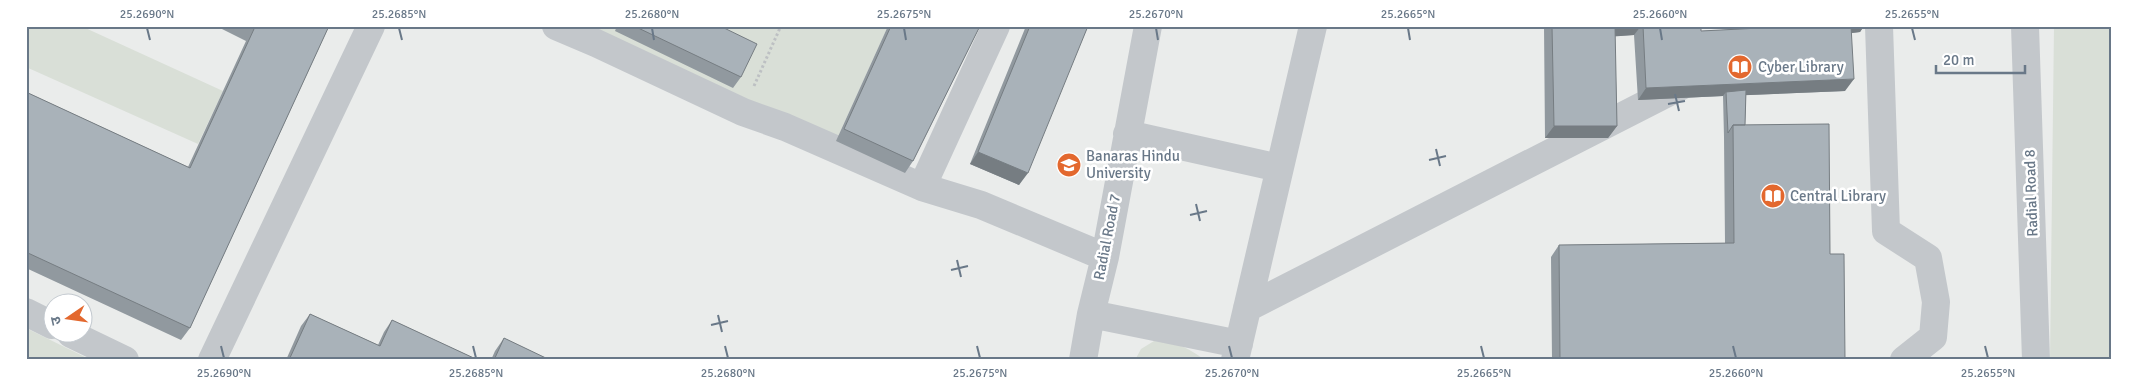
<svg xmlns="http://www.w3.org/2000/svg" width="2138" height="386" font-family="Signika,'Noto Sans Devanagari',sans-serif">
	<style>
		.built { fill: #eaeceb; fill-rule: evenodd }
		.green { fill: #d9dfd7 }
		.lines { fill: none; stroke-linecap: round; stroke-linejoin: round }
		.path { stroke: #bdc0c3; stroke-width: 3; stroke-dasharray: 2.5 2.5; stroke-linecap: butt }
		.minor { stroke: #c3c7cb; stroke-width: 28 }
		.wall { fill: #91999f }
		.shaded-wall { fill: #767d82 }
		.building { fill: #a9b2b9; stroke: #767d82 }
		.ticks { fill: none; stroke: #697888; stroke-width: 2 }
		.labels { text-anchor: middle; stroke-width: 5; stroke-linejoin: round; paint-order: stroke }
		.poi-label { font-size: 15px; fill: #697888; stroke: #fff; text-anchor: start }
		.street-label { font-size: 15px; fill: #697888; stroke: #fff }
		.neatline { fill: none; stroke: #697888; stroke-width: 2 }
		.ticks-label { font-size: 12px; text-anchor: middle; fill: #697888 }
	</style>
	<rect width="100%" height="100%" fill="#f9faf7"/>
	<!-- built -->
	<path class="built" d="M26,26H2112V360H26ZM52,304H82V334H52Z"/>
	<!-- green -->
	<path class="green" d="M26,26H81L223,91L198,144L26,67Z
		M589,26H888L836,141Z
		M2054,26H2112V360H2050Z
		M26,328L91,360H26Z
		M1154,341C1176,342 1187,347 1205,360H1135L1141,349Z"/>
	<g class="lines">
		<!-- path -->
		<path class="path" d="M754,86L780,28L776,26"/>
		<!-- minor -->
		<path class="minor" d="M556,26L596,43L743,112L785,127L922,187L981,205L1105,257
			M1879,26L1886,231L1928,258L1936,302L1933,337L1904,360
			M2025,26L2036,360
			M1127,134L1279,168
			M922,187L996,26
			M1247,308L1689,82
			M26,312L52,325
			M1091,314L1239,344
			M71,334L125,360
			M212,360L371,26
			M1083,360L1091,314L1105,257L1148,26
			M1235,360L1313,26"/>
	</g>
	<!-- wall -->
	<path class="wall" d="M216,26H329L190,328L181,340L26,268V92L188,167L246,41Z
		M617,26H720L741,77L733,88L615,31Z
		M888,26H980L913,161L905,173L836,141Z
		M1026,26H1088L1019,185L970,164Z
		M1544,26H1701V31L1794,26H1864L1860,32L1852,33L1845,91L1746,95L1745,125L1830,254L1845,360H1552L1551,257L1559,245L1725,243L1724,137L1723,96L1638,100L1634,35L1615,36L1617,126L1608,138H1545Z
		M310,314L378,345L384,332L392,320L478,360H286L301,326Z
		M504,338L550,360H491L495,351Z"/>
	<!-- shaded-wall -->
	<path class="shaded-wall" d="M1614,26H1641L1634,35L1607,37Z
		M1848,26H1864L1860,32L1843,34Z
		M1854,79L1845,91L1726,96V92L1723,96L1638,100L1646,88Z
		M1554,126H1617L1608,138H1545Z
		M978,152L1028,173L1019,185L970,164Z"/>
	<!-- building -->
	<path class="building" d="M248,26H329L190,328L28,253L26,257V92L190,168L254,29Z
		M634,26H720L757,44L741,77Z
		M891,26H980L913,161L844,129Z
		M1030,26H1088L1028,173L978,152Z
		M1552,26H1615L1617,126H1554Z
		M1643,26H1701V31L1800,26H1851L1854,79L1646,88Z
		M1746,90L1745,125H1733L1728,133L1726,92Z
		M1829,124L1830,254H1844L1845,360H1560L1559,245L1734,243L1733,125Z
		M310,314L380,346L392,320L478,360H289Z
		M504,338L550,360H494Z"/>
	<!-- ticks -->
	<path class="ticks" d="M147,28L150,40M399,28L402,40M652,28L654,40M904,28L906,40M1156,28L1158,40M1408,28L1410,40M1660,28L1662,40M1912,28L1915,40M1675,94L1679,111M1668,104L1685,101M1436,149L1440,166M1429,160L1446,156M1196,204L1200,221M1190,215L1207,211M957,260L961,277M951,270L968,266M718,315L722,332M711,325L728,321M221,346L224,358M473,346L476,358M725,346L728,358M977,346L980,358M1229,346L1232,358M1481,346L1484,358M1733,346L1736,358M1985,346L1988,358"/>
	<!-- icons -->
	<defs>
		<symbol id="library-disc" viewBox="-11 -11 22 22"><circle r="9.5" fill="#e3682e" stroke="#fff"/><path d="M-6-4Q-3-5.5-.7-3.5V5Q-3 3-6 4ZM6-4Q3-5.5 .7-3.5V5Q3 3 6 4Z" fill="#fff"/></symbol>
		<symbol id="university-disc" viewBox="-11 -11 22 22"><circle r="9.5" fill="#e3682e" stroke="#fff"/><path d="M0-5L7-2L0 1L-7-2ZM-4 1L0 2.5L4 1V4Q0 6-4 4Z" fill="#fff"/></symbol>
	</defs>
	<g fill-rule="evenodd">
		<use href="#library-disc" x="1726" y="53" width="28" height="28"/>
		<use href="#university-disc" x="1055" y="151" width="28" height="28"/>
		<use href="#library-disc" x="1759" y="182" width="28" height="28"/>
	</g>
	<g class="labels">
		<!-- poi labels -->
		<g class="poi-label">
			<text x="1758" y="72">Cyber Library</text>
			<text x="1086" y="161">Banaras Hindu<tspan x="1086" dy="17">University</tspan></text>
			<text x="1790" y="201">Central Library</text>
		</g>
		<!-- street labels -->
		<g class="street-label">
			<text transform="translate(2031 193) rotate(-92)" y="5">Radial Road 8</text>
			<text transform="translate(1107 237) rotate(-79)" y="5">Radial Road 7</text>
		</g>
	</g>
	<!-- border -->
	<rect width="2138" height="386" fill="none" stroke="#ffffff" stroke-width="55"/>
	<!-- north arrow -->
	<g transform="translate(68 318) rotate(257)"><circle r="24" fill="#ffffff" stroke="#c3c9cf"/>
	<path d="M0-4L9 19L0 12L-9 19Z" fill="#e3682e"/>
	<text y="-8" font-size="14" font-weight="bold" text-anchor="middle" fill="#697888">उ</text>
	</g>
	<!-- scale -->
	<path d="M1936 65v8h89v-8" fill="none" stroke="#697888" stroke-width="2.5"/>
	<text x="1943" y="65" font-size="15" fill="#697888" stroke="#ffffff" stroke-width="4" paint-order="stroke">20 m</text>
	<rect x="28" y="28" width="2082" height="330" class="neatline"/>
	<g class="ticks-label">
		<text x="147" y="18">25.2690°N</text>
		<text x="399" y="18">25.2685°N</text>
		<text x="652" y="18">25.2680°N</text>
		<text x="904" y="18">25.2675°N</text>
		<text x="1156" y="18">25.2670°N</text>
		<text x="1408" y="18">25.2665°N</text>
		<text x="1660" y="18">25.2660°N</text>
		<text x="1912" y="18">25.2655°N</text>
		<text x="224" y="377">25.2690°N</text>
		<text x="476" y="377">25.2685°N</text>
		<text x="728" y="377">25.2680°N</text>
		<text x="980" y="377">25.2675°N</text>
		<text x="1232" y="377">25.2670°N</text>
		<text x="1484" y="377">25.2665°N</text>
		<text x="1736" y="377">25.2660°N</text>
		<text x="1988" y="377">25.2655°N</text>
	</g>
</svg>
